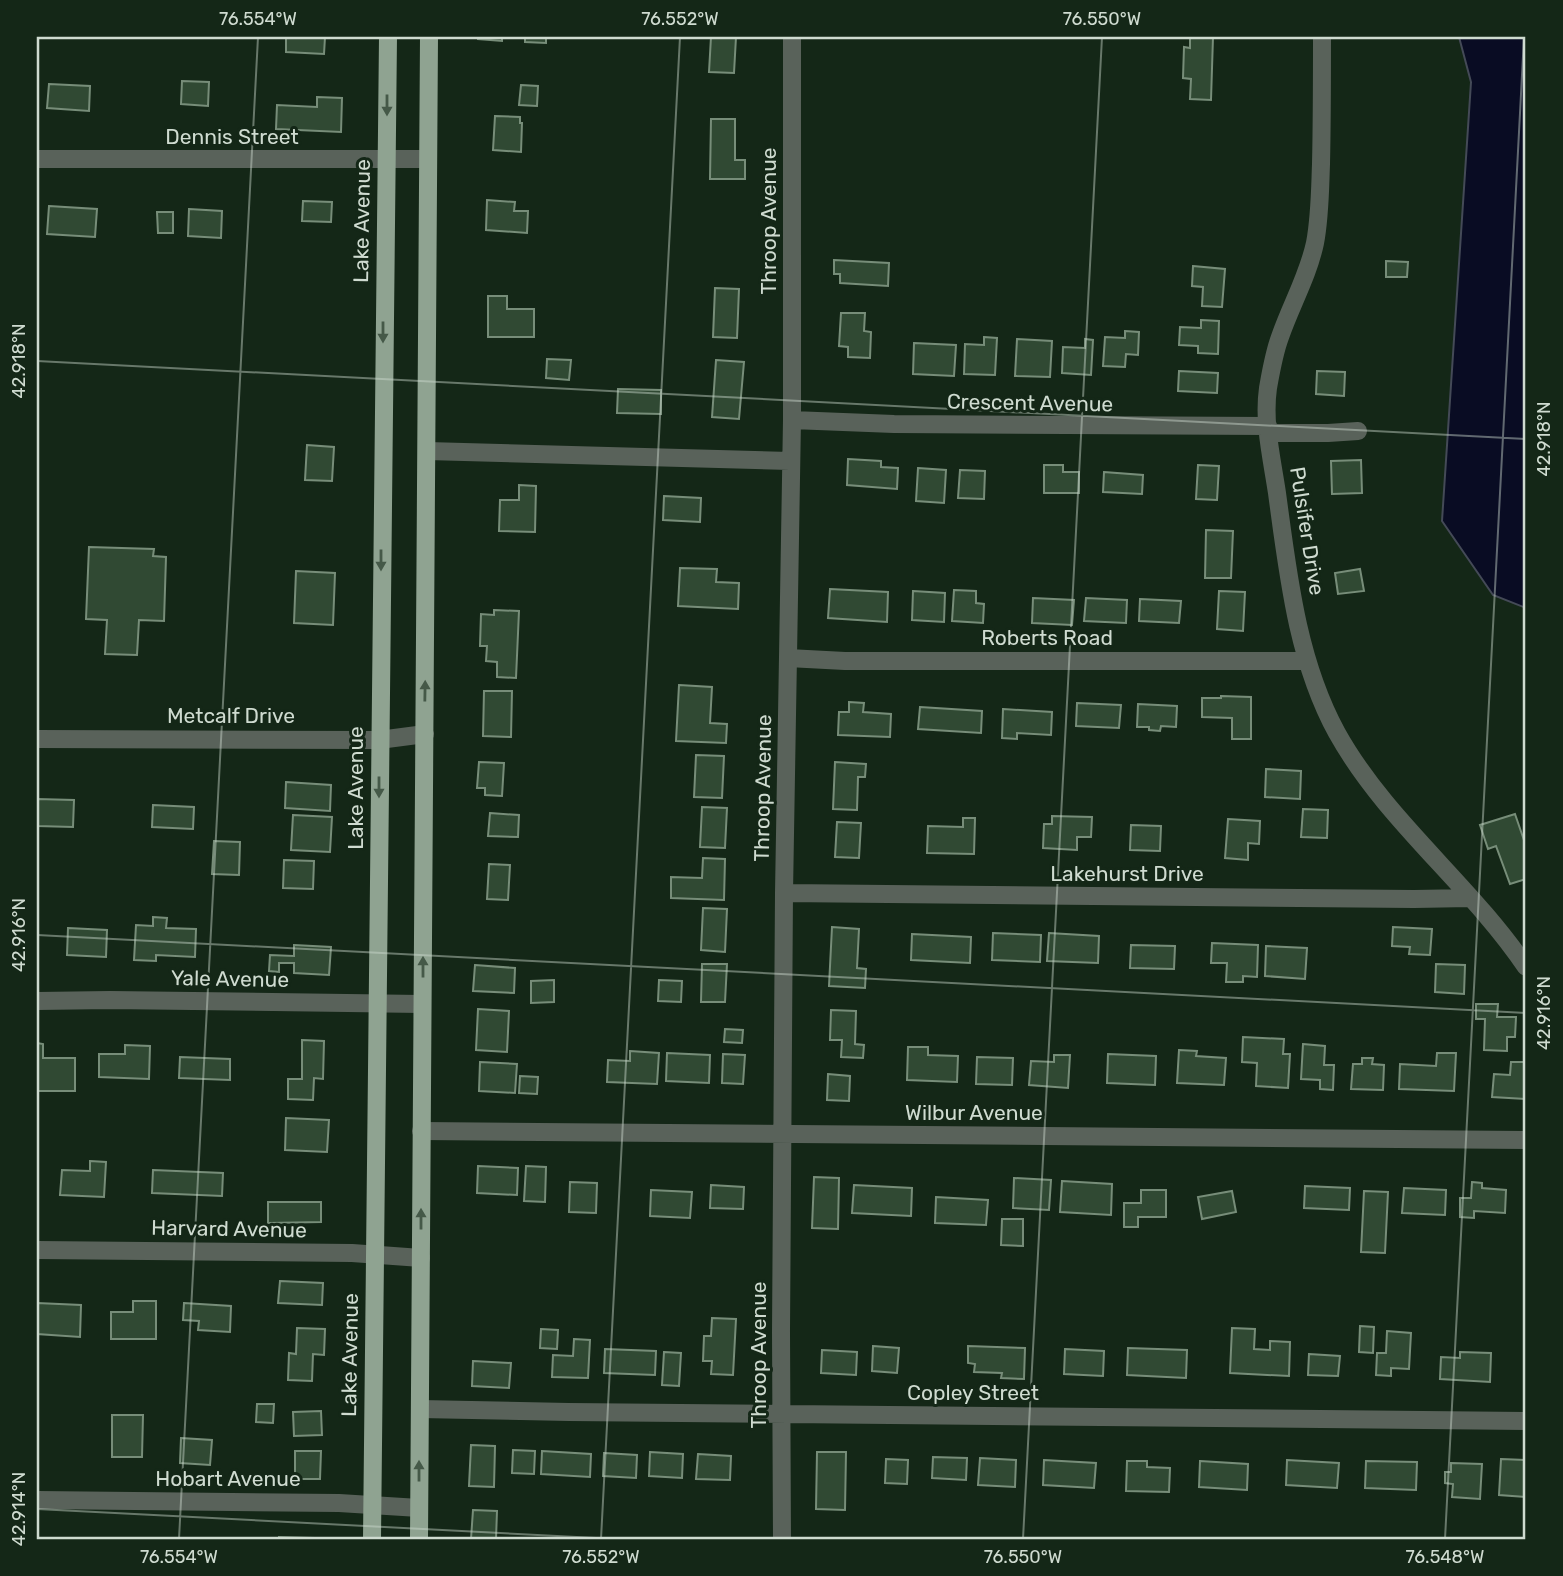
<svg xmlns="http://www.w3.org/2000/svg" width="1563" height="1576" font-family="Rubik,sans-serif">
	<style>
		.water { fill: #090c23; stroke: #444a57; stroke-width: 2 }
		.building { fill: #304933; stroke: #778d79; stroke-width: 2 }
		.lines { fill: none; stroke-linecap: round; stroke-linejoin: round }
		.minor { stroke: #59625a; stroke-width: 18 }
		.major { stroke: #8fa391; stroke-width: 18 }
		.oneway { fill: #455948 }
		.ticks { fill: none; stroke: #cfdbd0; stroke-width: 2; stroke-opacity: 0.45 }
		.labels { text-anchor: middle; stroke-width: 6; stroke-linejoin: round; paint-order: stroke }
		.street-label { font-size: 21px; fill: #cfdbd0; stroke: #142717 }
		.neatline { fill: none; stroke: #cfdbd0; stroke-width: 2.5 }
		.ticks-label { font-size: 18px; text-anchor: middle; fill: #cfdbd0 }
	</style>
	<rect width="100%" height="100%" fill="#142717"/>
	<!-- water -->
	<path class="water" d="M1459,37H1526V608L1493,595L1442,521L1471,82Z"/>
	<!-- building -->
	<path class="building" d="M286,37H325L324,54L286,52Z
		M478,37H502V41L478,39Z
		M525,37H546V43L525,42Z
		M711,37H736L734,73L709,72Z
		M1190,37H1213L1211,100L1190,99L1191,79L1183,78L1184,47L1190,48Z
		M182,81L209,82L208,106L181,104Z
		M49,84L90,86L89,111L47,108Z
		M521,85L538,86L537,106L519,105Z
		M317,97L342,98L341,132L276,129L277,105L317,107Z
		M495,116L520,117V123H522L521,152L493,150Z
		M711,119H735V160H745V179H710Z
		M487,200L515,202L514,211H528L527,233L486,230Z
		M303,201L332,202L331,222L302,221Z
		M49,206L97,209L95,237L47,234Z
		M189,209L222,211L221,238L188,236Z
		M157,212H173V233H158Z
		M834,260L889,263L888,286L840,283V274H834Z
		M1386,261L1408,262L1407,277H1386Z
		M1193,266L1225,269L1222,307L1202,306L1203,287L1192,286Z
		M715,288L739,289L737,338L713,337Z
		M488,296H507V309H534V337H488Z
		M841,313H865L864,331L871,332L870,358L848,357V347L839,346Z
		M1201,320L1219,321L1218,354L1198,353V346L1179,345L1180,327L1201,328Z
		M1125,331L1139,332L1138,355L1126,354L1125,367L1103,366L1105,337L1125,338Z
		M984,337L997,338L995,375L964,374L965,344L984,345Z
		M1017,339L1052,341L1050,377L1015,376Z
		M1085,339L1093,340L1091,375L1062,373L1063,347L1085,348Z
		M914,343L956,345L954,376L913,374Z
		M547,359L571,360L569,380L546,378Z
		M716,360L744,362L739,419L712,417Z
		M1179,371L1218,373L1217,393L1178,391Z
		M1317,371L1345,372L1344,396L1316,394Z
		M618,389L661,390V414L617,413Z
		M307,445L334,447L332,481L305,480Z
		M848,459L881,461V467L898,468L897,489L847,485Z
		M1361,460L1362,493L1332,494L1331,461Z
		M1044,465H1063V472H1079V493H1044Z
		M1198,465L1219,466L1217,500L1196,499Z
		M918,468L946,470L944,503L916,501Z
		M960,470L985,471L984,499L958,498Z
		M1104,472L1143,475L1142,494L1103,492Z
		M519,485L536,486L535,532L499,531L500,500H519Z
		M664,496L701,498L700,522L663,520Z
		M1206,530L1233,531L1231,578H1205Z
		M89,547L154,549L153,556L166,557L164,621L139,620L137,655L105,654L107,620L86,619Z
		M680,568L717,569L716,582L739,583L738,609L678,606Z
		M1360,569L1364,591L1338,594L1335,573Z
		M296,571L335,573L333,625L294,623Z
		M830,589L888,592L887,622L828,618Z
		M954,590L976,591V603L984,604L983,623L952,621Z
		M913,591L945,593L944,622L912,620Z
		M1219,591L1245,592L1243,631L1217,629Z
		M1033,598L1074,600L1072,625L1032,623Z
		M1086,598L1127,600L1126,623L1084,621Z
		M1140,599L1181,601L1179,623L1139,621Z
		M494,610L519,611L516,678L497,677V662L486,661L487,646H480L481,614L494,615Z
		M679,685L712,687L710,723L727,724L726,743L676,741Z
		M484,691H512L511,737L483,736Z
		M1221,696L1251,697V739H1232V718L1202,717V698H1221Z
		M849,702L864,703L863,712L891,714L890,737L838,735L839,712H849Z
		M1077,703L1121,705L1119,728L1076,726Z
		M1138,704L1177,706L1176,727L1161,726L1160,731L1149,730V727H1137Z
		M920,707L982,711L981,733L918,729Z
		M1003,709L1052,712L1051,735L1017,733V739L1002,738Z
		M696,755L724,756L722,798L694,797Z
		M479,762L504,763L502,796L485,795V788H477Z
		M835,762L866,764L865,777H858L857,810L833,809Z
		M1266,769L1301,771L1300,799L1265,797Z
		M286,782L331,785L330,811L285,808Z
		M37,799L74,800L73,827L37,826Z
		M153,805L194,807L193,829L152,827Z
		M702,807L727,808L725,848L700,847Z
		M1303,809L1328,810L1327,838L1301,837Z
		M490,813L519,815L518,837L488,836Z
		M1515,814L1526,846V879L1510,884L1496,846L1488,849L1480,825Z
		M293,815L332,817L330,852L291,850Z
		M1052,816L1092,817L1091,837H1077V850L1043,848L1044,824H1052Z
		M963,818H975L974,854L927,853L928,826L963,827Z
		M1228,819L1260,821L1259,844L1248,843V860L1225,858Z
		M837,822L861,823L859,858L835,857Z
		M1131,825L1161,826L1160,851L1130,850Z
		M214,841L240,842L239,875L212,874Z
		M703,858L725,859L724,900L671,898V877L702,878Z
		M284,860L314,861L313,889L283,888Z
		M489,864L510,865L508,900L487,899Z
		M703,908L727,909L725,952L701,950Z
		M153,917L167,918L166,928L196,929L195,957L156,955V961L134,960L136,925L153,926Z
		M832,927L859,929L857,968L866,969L865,988L829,986Z
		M1393,927L1432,929L1430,955L1409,954L1410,947L1392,946Z
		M68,928L107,930L106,957L67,955Z
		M993,933L1041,935L1040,962L992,960Z
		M1049,933L1099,936L1098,963L1047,961Z
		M912,934L971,937L970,963L911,960Z
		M1212,943L1258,945L1257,977L1243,976V982H1226L1227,963H1211Z
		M294,945L331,947L329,975L294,973V963H279V972L269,971L270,955L294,956Z
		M1131,945L1175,946L1174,969L1130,968Z
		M1266,946L1307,948L1305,979L1265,976Z
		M702,964H727L725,1002H701Z
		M1436,964L1465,965L1464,994L1435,992Z
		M475,965L515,968L514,993L473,991Z
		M554,980V1002L531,1003V981Z
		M659,980L682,981L681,1002L658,1001Z
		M1476,1004H1498L1497,1017H1516L1515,1037H1507V1051L1484,1050L1485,1019H1476Z
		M478,1009L509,1011L507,1052L476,1050Z
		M831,1010L856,1011L855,1044L864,1045L863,1058L841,1057L842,1040H830Z
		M725,1029L743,1030L742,1043L724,1042Z
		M1243,1037L1284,1039L1283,1054H1290L1288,1088L1256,1086L1257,1063L1242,1062Z
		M302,1040L324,1041L323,1079L314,1078L313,1100L288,1099V1079H302Z
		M37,1043L43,1044V1058H75V1091H37Z
		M1303,1044L1325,1046L1324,1065H1334L1333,1090L1320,1089V1080L1301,1079Z
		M125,1045L150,1046L149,1079L99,1077V1054H125Z
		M908,1047H928V1055L958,1056L957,1082L907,1080Z
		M1179,1050L1197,1051L1196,1056L1226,1058L1224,1085L1177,1083Z
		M630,1051L659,1053L657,1084L607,1082L608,1060L630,1061Z
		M667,1053L710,1055L709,1083L666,1081Z
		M1437,1053H1456L1454,1091L1399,1089L1400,1064L1436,1066Z
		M723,1054L745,1055L743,1084L722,1083Z
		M1108,1054L1156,1056L1155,1085L1107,1083Z
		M1054,1055H1070L1068,1088L1029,1085L1031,1061L1054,1062Z
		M180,1057L230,1059V1080L179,1078Z
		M977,1057L1013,1058L1012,1085L976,1084Z
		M1362,1058H1373L1372,1064L1384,1065L1383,1090L1351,1089L1353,1064H1362Z
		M480,1062L517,1064L515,1093L479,1091Z
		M1511,1062H1526V1099L1492,1097L1494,1074L1510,1075Z
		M828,1074L850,1076L849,1101L827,1100Z
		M520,1076L538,1077L537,1094L519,1093Z
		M286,1118L329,1120L327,1152L285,1150Z
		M90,1161L106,1162L104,1197L60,1195L62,1170L90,1171Z
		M478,1166L518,1168L517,1195L477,1193Z
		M526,1166L546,1167L545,1202L524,1201Z
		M153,1170L223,1173L222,1196L152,1193Z
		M814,1177L839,1178L838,1229L812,1228Z
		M1014,1178L1051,1180L1049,1210L1013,1208Z
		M1062,1181L1112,1184L1111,1215L1060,1212Z
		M570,1182L597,1183L596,1213L569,1212Z
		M1472,1182L1482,1183V1188L1506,1190L1505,1213L1474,1211V1218L1460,1217V1198H1471Z
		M711,1185L744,1187L743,1209L710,1208Z
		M854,1185L912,1188L911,1216L852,1213Z
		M1305,1186L1350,1188L1349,1210L1304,1208Z
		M1404,1188L1446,1190L1445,1215L1402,1213Z
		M651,1190L692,1192L690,1218L650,1216Z
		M1141,1190H1166V1217H1138V1227H1124V1203H1141Z
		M1232,1191L1236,1212L1202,1219L1198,1197Z
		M1364,1191L1388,1192L1385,1253L1361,1252Z
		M936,1197L988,1200L986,1225L935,1223Z
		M268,1202H321V1222L268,1223Z
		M1002,1219H1023V1246L1001,1245Z
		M280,1281L323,1283L322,1305L278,1303Z
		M133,1301H156V1339H111V1312H133Z
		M37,1303L81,1305L80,1337L37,1334Z
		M184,1303L231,1306L230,1332L198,1330L199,1321L183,1320Z
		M712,1318L736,1319L733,1375L711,1374L712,1361H703L704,1336H711Z
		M1360,1326L1374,1327L1373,1353L1359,1352Z
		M297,1328L325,1329L324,1355L313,1354L312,1381L288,1380L289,1353L296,1354Z
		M1232,1328L1255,1329L1254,1349L1270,1350V1341L1290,1342L1289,1376L1230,1373Z
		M541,1329L558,1330L557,1349L540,1348Z
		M1387,1331L1411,1333L1409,1369L1391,1368V1376L1376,1375L1377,1353H1386Z
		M574,1339L590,1340L588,1378L552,1377L553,1355L573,1356Z
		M873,1346L899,1348L897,1373L872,1371Z
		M968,1346L1025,1348L1024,1379L1001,1378L1002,1373L974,1372L975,1364L968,1363Z
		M1128,1348L1187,1350L1186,1378L1127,1375Z
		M605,1349L656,1351L655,1375L604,1373Z
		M1065,1349L1104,1351L1103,1376L1064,1374Z
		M822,1350L857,1352L856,1375L821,1373Z
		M664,1352L681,1353L679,1386L662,1385Z
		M1460,1352L1491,1353L1490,1382L1440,1379L1441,1357L1460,1358Z
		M1309,1354L1340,1356L1338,1376L1308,1375Z
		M473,1361L511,1363L509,1388L472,1386Z
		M257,1404H274L273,1423L256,1422Z
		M321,1411L322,1435L294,1436L293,1412Z
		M112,1415H143L142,1457H112Z
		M181,1438L212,1440L210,1465L180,1463Z
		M471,1445L495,1446L494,1487L469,1486Z
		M513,1450L535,1451L534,1474L512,1473Z
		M295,1451H321L320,1479H295Z
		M542,1451L591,1454L590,1477L541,1474Z
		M650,1452L683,1454L682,1478L649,1476Z
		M817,1452H846L845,1510L816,1509Z
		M604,1453L637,1455L636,1478L603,1476Z
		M698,1454L731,1456L730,1480L696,1479Z
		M933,1457L967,1458L966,1480L932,1478Z
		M980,1458L1016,1460L1015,1487L978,1485Z
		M886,1459L908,1460L907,1484L885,1483Z
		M1501,1459L1526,1460V1497L1499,1495Z
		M1044,1460L1096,1463L1094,1488L1043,1485Z
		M1287,1460L1339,1463L1337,1488L1286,1485Z
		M1127,1461H1147V1467L1170,1468L1169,1492L1126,1491Z
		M1200,1461L1248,1464L1247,1490L1199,1487Z
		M1366,1461L1417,1462L1416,1490L1365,1488Z
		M1451,1463L1482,1464L1480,1499L1452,1497L1453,1484L1445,1483V1472H1451Z
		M473,1510L497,1511L496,1539H471Z
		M279,1537L314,1538V1539H279Z"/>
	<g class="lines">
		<!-- minor -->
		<path class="minor" d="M1322,37C1322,79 1322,121 1321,164C1320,190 1320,217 1315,243C1308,276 1291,305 1280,337C1274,353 1271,371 1268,388C1263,423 1272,459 1277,493C1288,574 1297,660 1337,733C1386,821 1470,884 1526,967
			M37,159H428
			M792,420L894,424L1268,426
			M1268,433H1328L1358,431
			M427,451L790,461
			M788,658L845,661H1307
			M37,739L379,740L425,734
			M784,893L1414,899L1470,898
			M37,1001L110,1000L422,1004
			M421,1131L1526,1140
			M37,1250L352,1253L421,1258
			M420,1409L569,1412L1526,1421
			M37,1500L339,1503L419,1508
			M782,1539L781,1332L784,893L792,420V37"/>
		<!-- major -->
		<path class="major" d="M372,1539L388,37
			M419,1539L429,37"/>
	</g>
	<!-- one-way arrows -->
	<defs><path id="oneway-solid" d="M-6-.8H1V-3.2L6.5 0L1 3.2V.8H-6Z" transform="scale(1.75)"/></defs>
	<g class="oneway">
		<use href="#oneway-solid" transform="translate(387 105) rotate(90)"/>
		<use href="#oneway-solid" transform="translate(383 332) rotate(90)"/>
		<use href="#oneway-solid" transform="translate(381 560) rotate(90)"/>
		<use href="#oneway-solid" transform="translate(425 691) rotate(-89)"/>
		<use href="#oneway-solid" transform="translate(379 787) rotate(90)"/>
		<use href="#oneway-solid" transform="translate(423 967) rotate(-90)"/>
		<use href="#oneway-solid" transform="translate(421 1219) rotate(-90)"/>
		<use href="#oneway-solid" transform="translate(419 1471) rotate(-90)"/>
	</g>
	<!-- ticks -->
	<path class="ticks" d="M37,361L1526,439M37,935L1526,1013M37,1509L616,1539M179,1539L258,37M601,1539L680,37M1023,1539L1102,37M1445,1539L1524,37"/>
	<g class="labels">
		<!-- street labels -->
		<g class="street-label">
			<text x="232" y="144">Dennis Street</text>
			<text transform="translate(362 221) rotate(-89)" y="7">Lake Avenue</text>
			<text transform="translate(769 221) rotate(-90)" y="7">Throop Avenue</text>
			<text transform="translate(1030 403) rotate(1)" y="7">Crescent Avenue</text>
			<text transform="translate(1307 531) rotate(81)" y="7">Pulsifer Drive</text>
			<text x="1047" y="645">Roberts Road</text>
			<text x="231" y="723">Metcalf Drive</text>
			<text transform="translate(356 788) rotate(-90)" y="7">Lake Avenue</text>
			<text transform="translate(763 788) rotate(-89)" y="7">Throop Avenue</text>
			<text x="1127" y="881">Lakehurst Drive</text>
			<text transform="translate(230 979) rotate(1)" y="7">Yale Avenue</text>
			<text x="974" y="1120">Wilbur Avenue</text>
			<text transform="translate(229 1229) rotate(1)" y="7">Harvard Avenue</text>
			<text transform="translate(350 1355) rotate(-89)" y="7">Lake Avenue</text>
			<text transform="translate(759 1355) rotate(-90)" y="7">Throop Avenue</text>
			<text x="973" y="1400">Copley Street</text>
			<text x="228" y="1486">Hobart Avenue</text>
		</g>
	</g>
	<!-- border -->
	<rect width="1563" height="1576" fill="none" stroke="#142717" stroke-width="77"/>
	<rect x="38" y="38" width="1486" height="1500" class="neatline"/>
	<g class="ticks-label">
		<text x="258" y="25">76.554°W</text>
		<text x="680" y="25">76.552°W</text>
		<text x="1102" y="25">76.550°W</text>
		<text transform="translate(19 361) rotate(-90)" y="6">42.918°N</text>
		<text transform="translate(1544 439) rotate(-90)" y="6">42.918°N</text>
		<text transform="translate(19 935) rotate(-90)" y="6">42.916°N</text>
		<text transform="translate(1544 1013) rotate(-90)" y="6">42.916°N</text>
		<text transform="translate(19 1509) rotate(-90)" y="6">42.914°N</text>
		<text x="179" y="1563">76.554°W</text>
		<text x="601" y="1563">76.552°W</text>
		<text x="1023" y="1563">76.550°W</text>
		<text x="1445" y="1563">76.548°W</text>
	</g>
</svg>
